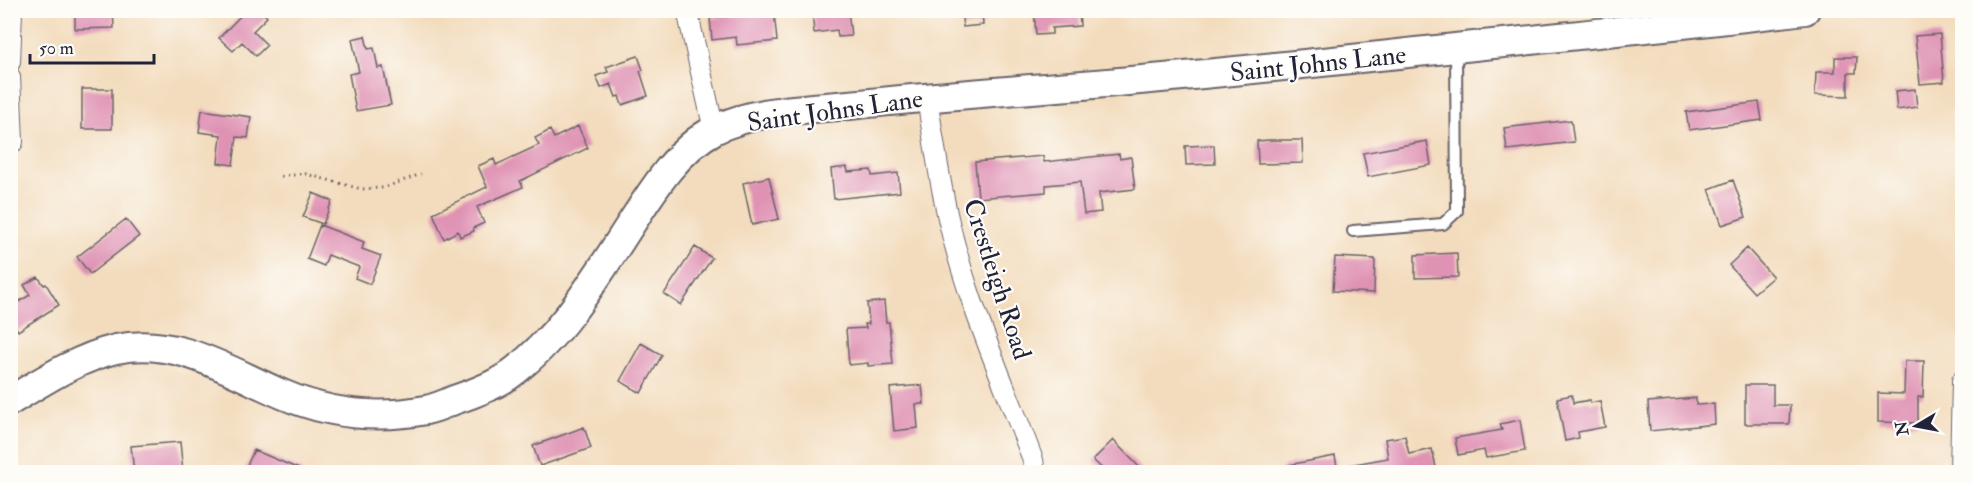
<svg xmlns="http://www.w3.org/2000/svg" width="1973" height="483" font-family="'IM FELL Double Pica',serif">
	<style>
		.building { fill: #df92b4 }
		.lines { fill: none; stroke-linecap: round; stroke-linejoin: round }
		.lane-casing { stroke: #6b6368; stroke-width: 14 }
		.street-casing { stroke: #6b6368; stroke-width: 22 }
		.secondary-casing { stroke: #6b6368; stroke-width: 32 }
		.path { stroke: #6b6368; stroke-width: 3; stroke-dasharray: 1.5 4.5; stroke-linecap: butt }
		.lane { stroke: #fff; stroke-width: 10 }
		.street { stroke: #fff; stroke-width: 20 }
		.secondary { stroke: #fff; stroke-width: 28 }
		.labels { text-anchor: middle; stroke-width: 4.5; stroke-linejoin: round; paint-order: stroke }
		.street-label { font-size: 26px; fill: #22223b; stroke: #fdfcf7 }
	</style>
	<rect width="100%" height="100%" fill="#fdfcf7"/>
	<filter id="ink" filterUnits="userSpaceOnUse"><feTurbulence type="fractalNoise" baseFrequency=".0167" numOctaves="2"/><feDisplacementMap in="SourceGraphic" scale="12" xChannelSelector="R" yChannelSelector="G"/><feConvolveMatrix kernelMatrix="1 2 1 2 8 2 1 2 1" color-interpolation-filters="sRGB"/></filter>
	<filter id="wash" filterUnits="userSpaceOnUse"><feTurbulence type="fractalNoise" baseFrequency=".008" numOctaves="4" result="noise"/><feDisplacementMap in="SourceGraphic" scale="24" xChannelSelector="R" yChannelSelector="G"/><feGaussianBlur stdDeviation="1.35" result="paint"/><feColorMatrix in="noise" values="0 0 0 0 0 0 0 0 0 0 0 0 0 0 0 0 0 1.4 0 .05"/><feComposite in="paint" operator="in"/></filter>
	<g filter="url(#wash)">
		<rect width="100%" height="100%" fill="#f3dcbd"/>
		<g id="blocks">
			<!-- building -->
			<path class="building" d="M91,10H113L114,28L75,29V11Z
				M246,10H261L267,17L253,31L267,45L256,56L242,42L233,51L219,38Z
				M812,10H848L851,36L838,37L837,30L814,33Z
				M961,10H982L983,25L963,27Z
				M1034,10H1079L1080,26L1052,28V34L1036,35Z
				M774,12L777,41L737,45L736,37L712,40L710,18Z
				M1940,34L1944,82L1920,84L1915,36Z
				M365,36L368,49L374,48L378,68L383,67L391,105L356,111L349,74L359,72L352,39Z
				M638,56L643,70L640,71L648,96L622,105L619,96L616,97L611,84L601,88L596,76L608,72L606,67Z
				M1835,57H1857L1856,73H1848V96L1815,95L1816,72H1835Z
				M82,89H112V129H82Z
				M1915,89L1917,107L1897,110L1895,91Z
				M1759,102L1762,120L1689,130L1686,112Z
				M202,110L251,117L248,138L237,137L233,165L218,163L221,135L199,132Z
				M1571,120L1574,142L1507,150L1504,128Z
				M578,126L588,148L520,181L523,187L477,207L484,223L473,228L474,231L460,237L458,231L444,239L433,213L487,187L478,166L494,159L496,165L539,145L535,138L550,130L554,138Z
				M1269,140H1302L1303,163L1258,164L1257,141Z
				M1427,141L1431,165L1368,177L1363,153Z
				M1214,145L1215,164L1186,165L1185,146Z
				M1119,154L1120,159L1131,157L1135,189L1099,193L1101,212L1084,214L1080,182L1046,185V192L978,198L975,162L1043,156L1044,162Z
				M847,167L848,172L871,170L872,176L898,173L900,192L834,199L831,169Z
				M769,177L779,219L752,225L743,183Z
				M1733,180L1746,217L1722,225L1709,189Z
				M313,193L332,201L323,224L303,217Z
				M126,219L139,236L90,274L77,257Z
				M320,225L364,242L362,249L381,256L370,284L355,278L359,267L328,255L324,266L307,259Z
				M695,247L712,258L681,305L664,294Z
				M1747,248L1773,277L1754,293L1729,265Z
				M1457,253L1458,277L1415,278V255Z
				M1335,257L1375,259L1374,293L1333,291Z
				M38,277L44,285L46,284L59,305L18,331L10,318V307L30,295L24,285Z
				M884,301L886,322H889L893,364L868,366V363L849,365L846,329L866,328L865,324H869L867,303Z
				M641,343L662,355L641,393L620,381Z
				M1905,361H1924L1923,397H1918V423L1878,422V393L1904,394Z
				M922,385L924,404H916L918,428L894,431L890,388Z
				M1745,385H1773V405H1790L1789,424H1745Z
				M1572,395L1573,403L1590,400V403L1600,401L1605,427L1578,432L1579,438L1565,441L1557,398Z
				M1696,398V405L1714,404L1715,424L1650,431L1648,402Z
				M1520,420L1525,451L1486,458L1484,450L1458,455L1455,438L1502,430L1500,424Z
				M584,427L591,448L540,466L533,446Z
				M1405,436L1409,454L1432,449L1437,472H1344V466L1388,458L1385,439Z
				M1113,440L1144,472H1106L1093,460Z
				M180,442L183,472H134L131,446Z
				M254,450L306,472H244Z
				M1335,456L1338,472H1284L1283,466Z"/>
		</g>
	</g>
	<g filter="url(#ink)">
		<use href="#blocks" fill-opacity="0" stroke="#6b6368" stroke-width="1.5"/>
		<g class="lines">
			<defs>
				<path id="lane" d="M1353,231L1443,224L1457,211L1456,48"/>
				<path id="street" d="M687,10L714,130
					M10,62L12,10
					M10,77L13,142
					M927,97C933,137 939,178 948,218C967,302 1003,380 1033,460L1035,472
					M1960,472L1962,381"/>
				<path id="secondary" d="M10,401C43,381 78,358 116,349C177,336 228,371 282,394C328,414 378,419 426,410C436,408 445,404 454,400C472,394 492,387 508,376C564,335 598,274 636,216C656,185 680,148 714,130C754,110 805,109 849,105C927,97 1005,91 1083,85C1220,74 1357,58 1493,44C1597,33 1702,23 1805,10"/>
			</defs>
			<!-- lane casing -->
			<use href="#lane" class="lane-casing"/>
			<!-- street casing -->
			<use href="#street" class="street-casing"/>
			<!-- secondary casing -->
			<use href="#secondary" class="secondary-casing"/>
			<!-- path -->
			<path class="path" d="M281,176L306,174L361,189L383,188L421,174"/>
			<!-- lane -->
			<use href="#lane" class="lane"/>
			<!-- street -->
			<use href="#street" class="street"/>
			<!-- secondary -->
			<use href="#secondary" class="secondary"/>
		</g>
	</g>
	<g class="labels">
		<!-- street labels -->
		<g class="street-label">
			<text transform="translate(1318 63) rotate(-6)" y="9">Saint Johns Lane</text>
			<text transform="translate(835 110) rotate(-8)" y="9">Saint Johns Lane</text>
			<text transform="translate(998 279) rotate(72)" y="9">Crestleigh Road</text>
		</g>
	</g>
	<!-- margin -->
	<rect width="1973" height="483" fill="none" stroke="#fdfcf7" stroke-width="36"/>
	<!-- north arrow -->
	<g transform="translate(1916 426) rotate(260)" stroke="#fdfcf7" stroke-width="4.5" paint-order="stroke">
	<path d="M0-4.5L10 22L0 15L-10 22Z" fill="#22223b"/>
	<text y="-9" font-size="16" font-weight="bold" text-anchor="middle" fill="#22223b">N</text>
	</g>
	<!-- scale -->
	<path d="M30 54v9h124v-9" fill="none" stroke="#22223b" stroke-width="3"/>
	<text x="39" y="54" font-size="18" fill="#22223b" stroke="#fdfcf7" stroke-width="4.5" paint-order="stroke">50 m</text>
</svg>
